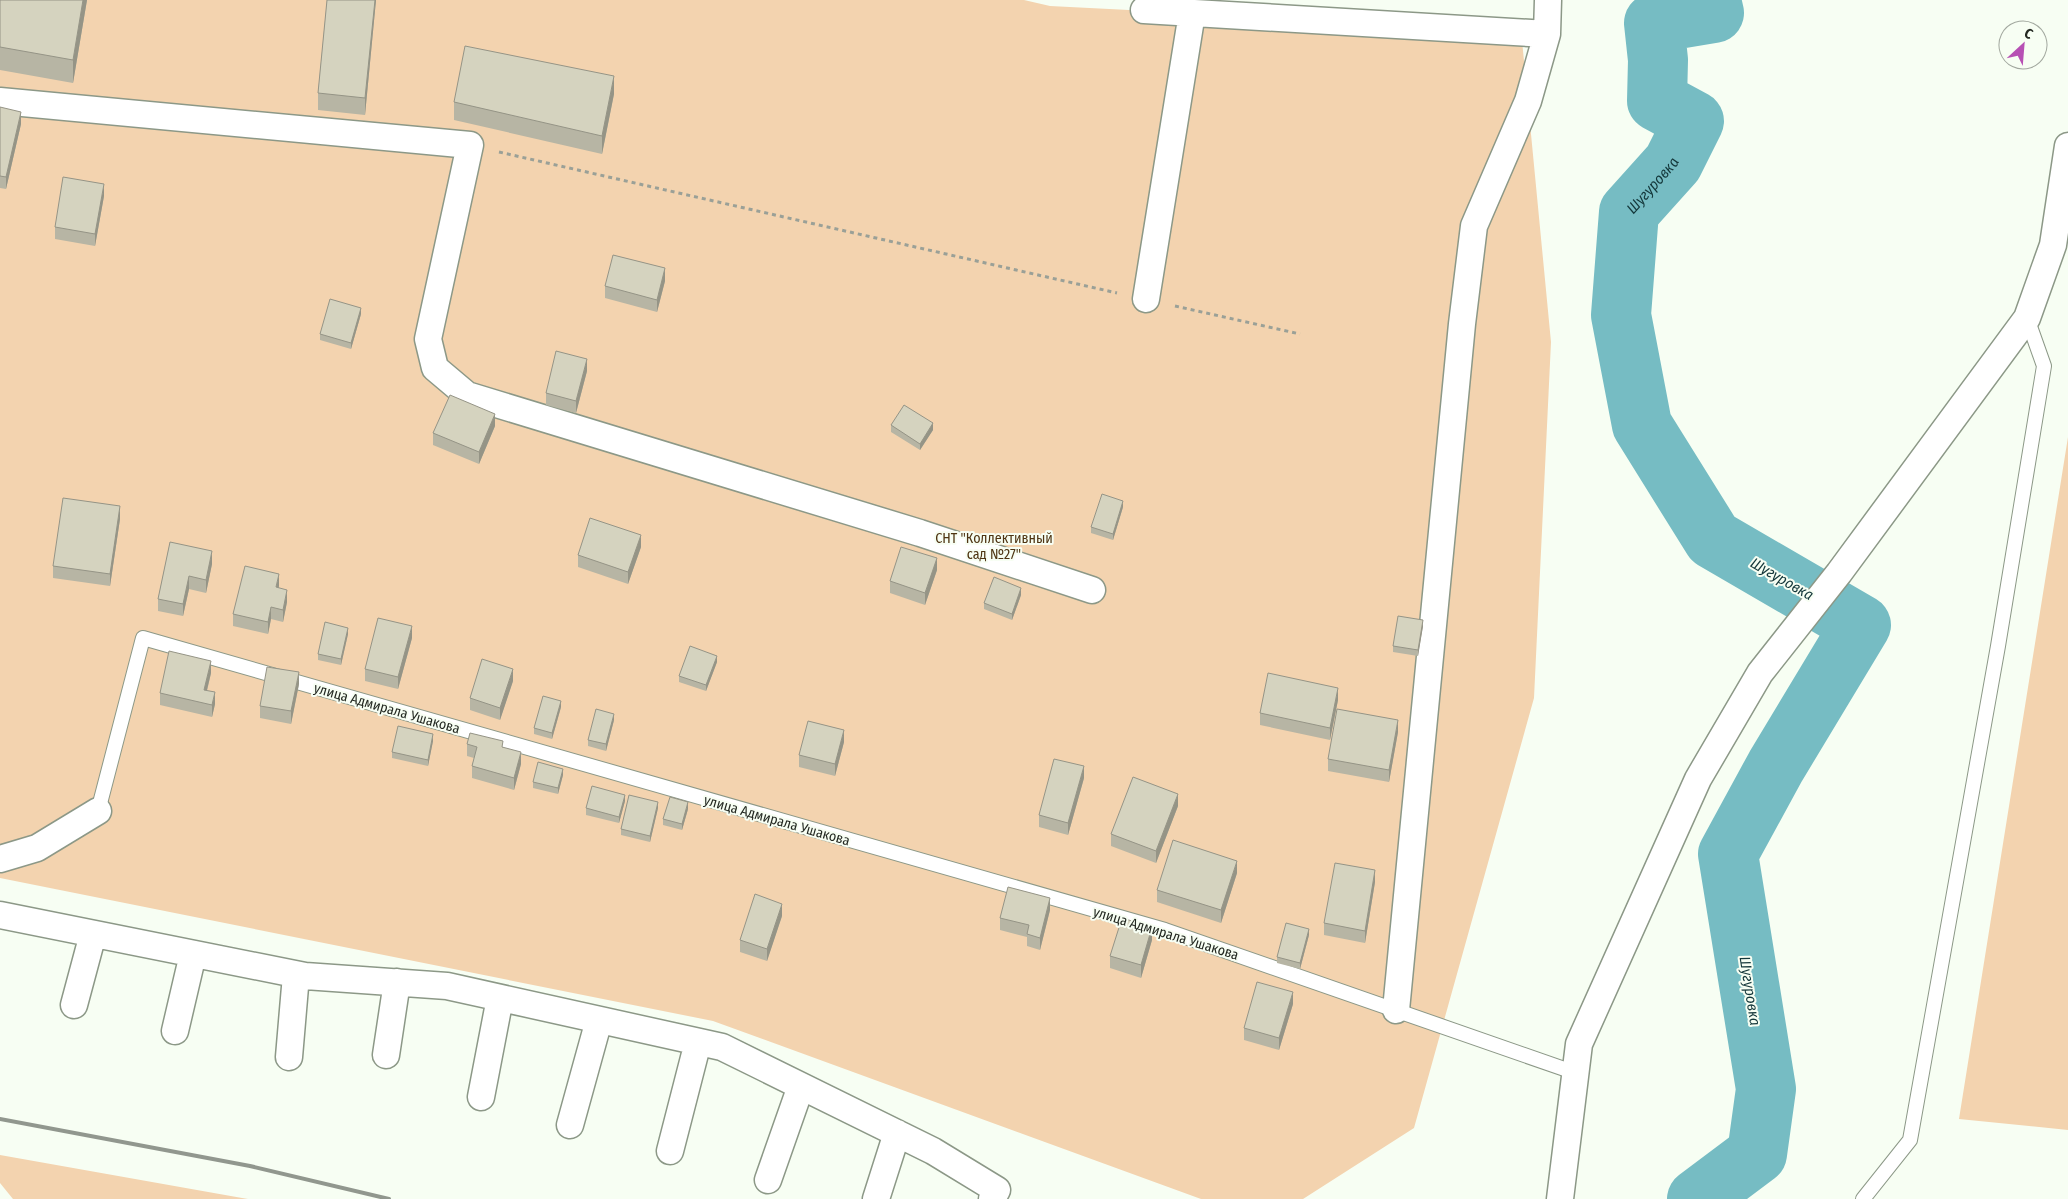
<svg xmlns="http://www.w3.org/2000/svg" width="2068" height="1199" font-family="'Fira Sans Condensed',sans-serif">
	<style>
		.green { fill: #f3d3af }
		.lines { fill: none; stroke-linecap: round; stroke-linejoin: round }
		.river { stroke: #76bcc3; stroke-width: 60 }
		.lane-casing { stroke: #8c9887; stroke-width: 16 }
		.street-casing { stroke: #8c9887; stroke-width: 29 }
		.path { stroke: #9aa097; stroke-width: 3; stroke-dasharray: 4 4; stroke-linecap: butt }
		.lane { stroke: #fff; stroke-width: 14 }
		.street { stroke: #fff; stroke-width: 26 }
		.rail { stroke: #91978e; stroke-width: 4 }
		.wall { fill: #b7b5a4 }
		.shaded-wall { fill: #959486 }
		.building { fill: #d5d3bf; stroke: #959486 }
		.labels { text-anchor: middle; stroke-width: 4; stroke-linejoin: round; paint-order: stroke }
		.park-label { font-size: 14px; fill: #4e3412; stroke: #f7fef3 }
		.street-label { font-size: 14px; fill: #232821; stroke: #f7fef3 }
		.water-label { font-size: 15px; font-style: italic; fill: #14373a; stroke: #f7fef3 }
	</style>
	<rect width="100%" height="100%" fill="#f7fef3"/>
	<!-- green -->
	<path class="green" d="M0,0H1024L1050,6L1521,30L1551,342L1534,698L1414,1128L1303,1199H1201L713,1021L0,878Z
		M2068,437V1130L1959,1119Z
		M0,1155L242,1198L248,1199H13L0,1183Z"/>
	<g class="lines">
		<!-- river -->
		<path class="river" id="s1" d="M1697,1199L1757,1154L1766,1089L1728,854L1776,766L1861,625L1713,539L1642,425L1621,315L1629,212L1673,163L1694,121L1657,101L1658,60L1654,23L1714,13L1711,0"/>
		<defs>
			<path id="lane" d="M98,811L143,638L1165,930L1576,1073
				M1863,1199L1910,1140L1998,646L2044,366L2027,318"/>
			<path id="street" d="M1144,10L1547,34L1548,0
				M0,101L470,145L428,339L435,368L467,395L920,533L1092,590
				M1146,299L1192,13
				M0,859L37,848L98,811
				M0,915L305,976L447,986L722,1047L933,1151L997,1190L992,1199
				M74,1005L93,934
				M1396,1010L1462,324L1474,226L1528,101L1547,34
				M175,1031L193,954
				M386,1055L397,982
				M289,1057L296,975
				M481,1097L500,998
				M570,1125L599,1020
				M670,1151L698,1042
				M768,1180L801,1086
				M876,1199L897,1133
				M1560,1199L1579,1044L1698,779L1760,673L1839,573L2027,318L2053,245L2068,146"/>
		</defs>
		<!-- lane casing -->
		<use href="#lane" class="lane-casing"/>
		<!-- street casing -->
		<use href="#street" class="street-casing"/>
		<!-- path -->
		<path class="path" d="M499,152L1117,293
			M1175,306L1300,334"/>
		<!-- lane -->
		<use href="#lane" class="lane"/>
		<!-- street -->
		<use href="#street" class="street"/>
		<!-- rail -->
		<path class="rail" d="M0,1119L250,1166L389,1199"/>
	</g>
	<!-- wall -->
	<path class="wall" d="M0,0H87L73,83L0,70Z
		M327,0H376L365,115L318,110V93Z
		M614,94L602,154L454,120V102Z
		M0,107L21,124L6,189L0,188Z
		M104,196L95,246L55,239V227Z
		M665,281L657,312L605,298V286Z
		M361,314L351,349L320,340V334Z
		M587,371L576,413L546,405V393Z
		M891,425L933,430L920,450L891,432Z
		M495,426L479,464L433,445V433Z
		M1123,507L1113,540L1091,533V527Z
		M120,519L110,586L53,578V566Z
		M170,542L212,564L206,593L189,589L183,616L158,611V599Z
		M641,547L628,584L578,567V555Z
		M937,570L925,605L890,593V581Z
		M279,586V588L287,602L283,622L271,619L268,634L233,626V614Z
		M1021,595L1012,620L984,609V603Z
		M1423,626L1418,656L1393,652V646Z
		M348,634L341,665L318,660V654Z
		M412,638L398,689L365,681V669Z
		M717,662L706,691L679,682V676Z
		M211,673L207,691L215,704L212,717L160,705V693Z
		M513,681L500,720L470,710V698Z
		M299,684L291,724L260,718V706Z
		M1338,700L1330,740L1260,725V713Z
		M561,707L552,739L534,734V728Z
		M614,720L606,751L588,746V740Z
		M1398,732L1389,782L1328,771V759Z
		M433,741L428,766L392,758V752Z
		M844,742L835,776L799,767V755Z
		M467,744L503,747L521,764L514,790L472,778V766L474,758L467,756Z
		M563,775L558,794L533,788V782Z
		M1084,778L1068,835L1039,827V815Z
		M625,801L619,823L586,815V808Z
		M1178,806L1156,863L1111,846V834Z
		M658,808L650,842L621,835V829Z
		M688,809L682,830L663,825V819Z
		M1237,873L1221,923L1157,902V890Z
		M1375,882L1365,943L1324,935V923Z
		M1050,910L1040,950L1027,946V937L1000,930V918Z
		M782,916L767,961L740,952V940Z
		M1309,935L1300,969L1277,963V957Z
		M1152,940L1141,978L1110,968V956Z
		M1293,1004L1279,1050L1244,1040V1028Z"/>
	<!-- shaded-wall -->
	<path class="shaded-wall" d="M83,0H87L73,83V60Z
		M375,0H376L365,115V98Z
		M614,76V94L602,154V136Z
		M21,112V124L6,189V177Z
		M104,184V196L95,246V234Z
		M665,268V281L657,312V300Z
		M361,308V314L351,349V343Z
		M587,359V371L576,413V401Z
		M495,414V426L479,464V452Z
		M933,423V430L920,450V444Z
		M1123,501V507L1113,540V534Z
		M120,506V519L110,586V574Z
		M641,535V547L628,584V572Z
		M212,551V564L206,593V580Z
		M937,558V570L925,605V593Z
		M279,574V586L276,599V587Z
		M189,576V589L183,616V604Z
		M1021,588V595L1012,620V614Z
		M287,590V602L283,622V610Z
		M271,607V619L268,634V622Z
		M1423,620V626L1418,656V650Z
		M412,626V638L398,689V677Z
		M348,628V634L341,665V659Z
		M717,656V662L706,691V685Z
		M211,661V673L204,702V690Z
		M513,669V681L500,720V708Z
		M299,672V684L291,724V711Z
		M1338,688V700L1330,740V728Z
		M215,692V704L212,717V705Z
		M561,701V707L552,739V733Z
		M614,714V720L606,751V744Z
		M1398,720V732L1389,782V770Z
		M844,730V742L835,776V764Z
		M433,734V741L428,766V760Z
		M521,752V764L514,790V778Z
		M1084,766V778L1068,835V823Z
		M563,769V775L558,794V788Z
		M1178,794V806L1156,863V851Z
		M625,795V801L619,823V817Z
		M658,802V808L650,842V836Z
		M688,802V809L682,830V824Z
		M1237,861V873L1221,923V910Z
		M1375,870V882L1365,943V931Z
		M1050,898V910L1040,950V938Z
		M782,904V916L767,961V949Z
		M1152,927V940L1141,978V965Z
		M1309,929V935L1300,969V963Z
		M1293,992V1004L1279,1050V1038Z"/>
	<!-- building -->
	<path class="building" d="M0,0H83L73,60L0,47Z
		M327,0H375L365,98L318,93Z
		M465,46L614,76L602,136L454,102Z
		M0,107L21,112L6,177L0,176Z
		M63,177L104,184L95,234L55,227Z
		M613,255L665,268L657,300L605,286Z
		M330,299L361,308L351,343L320,334Z
		M556,351L587,359L576,401L546,393Z
		M450,395L495,414L479,452L433,433Z
		M904,405L933,423L920,444L891,425Z
		M1102,494L1123,501L1113,534L1091,527Z
		M63,498L120,506L110,574L53,566Z
		M590,518L641,535L628,572L578,555Z
		M170,542L212,551L206,580L189,576L183,604L158,599Z
		M901,547L937,558L925,593L890,581Z
		M245,566L279,574L276,587L287,590L283,610L271,607L268,622L233,614Z
		M994,577L1021,588L1012,614L984,603Z
		M1398,616L1423,620L1418,650L1393,646Z
		M378,618L412,626L398,677L365,669Z
		M325,622L348,628L341,659L318,654Z
		M690,646L717,656L706,685L679,676Z
		M169,651L211,661L204,690L215,692L212,705L160,693Z
		M482,659L513,669L500,708L470,698Z
		M267,667L299,672L291,711L260,706Z
		M1268,673L1338,688L1330,728L1260,713Z
		M543,696L561,701L552,733L534,728Z
		M596,709L614,714L606,744L588,740Z
		M1337,709L1398,720L1389,770L1328,759Z
		M808,721L844,730L835,764L799,755Z
		M398,726L433,734L428,760L392,752Z
		M470,733L503,741L502,747L521,752L514,778L472,766L477,747L467,744Z
		M1054,759L1084,766L1068,823L1039,815Z
		M538,762L563,769L558,788L533,782Z
		M1133,777L1178,794L1156,851L1111,834Z
		M592,786L625,795L619,817L586,808Z
		M629,795L658,802L650,836L621,829Z
		M670,797L688,802L682,824L663,819Z
		M1173,840L1237,861L1221,910L1157,890Z
		M1335,863L1375,870L1365,931L1324,923Z
		M1008,887L1050,898L1040,938L1027,934L1029,925L1000,918Z
		M755,894L782,904L767,949L740,940Z
		M1122,918L1152,927L1141,965L1110,956Z
		M1286,923L1309,929L1300,963L1277,957Z
		M1257,982L1293,992L1279,1038L1244,1028Z"/>
	<g class="labels">
		<!-- park labels -->
		<g class="park-label">
			<text x="994" y="543">СНТ "Коллективный<tspan x="994" dy="16">сад №27"</tspan></text>
		</g>
		<!-- street labels -->
		<g class="street-label">
			<text transform="translate(387 708) rotate(16)" y="5">улица Адмирала Ушакова</text>
			<text transform="translate(777 820) rotate(16)" y="5">улица Адмирала Ушакова</text>
			<text transform="translate(1166 933) rotate(17)" y="5">улица Адмирала Ушакова</text>
		</g>
		<!-- water labels -->
		<g class="water-label">
			<text dy="5" stroke="none"><textPath href="#s1" startOffset="1200">Шугуровка</textPath></text>
			<text transform="translate(1782 579) rotate(30)" y="5">Шугуровка</text>
			<text transform="translate(1750 991) rotate(81)" y="5">Шугуровка</text>
		</g>
	</g>
	<!-- north arrow -->
	<g transform="translate(2023 45) rotate(26)"><circle r="24" fill="#f7fef3" stroke="#a2a89f"/>
	<path d="M0-4L9 19L0 12L-9 19Z" fill="#b750b4"/>
	<text y="-8" font-size="14" font-weight="bold" text-anchor="middle" fill="#232821">С</text>
	</g>
</svg>
